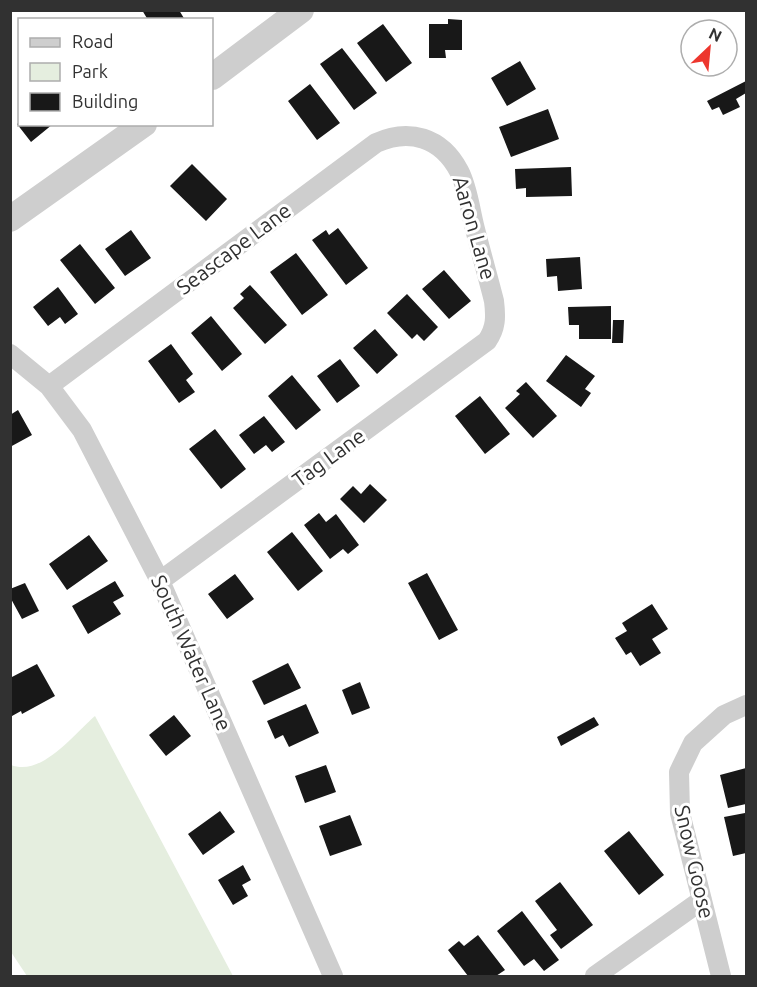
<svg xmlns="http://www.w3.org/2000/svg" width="757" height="987" font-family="Ubuntu,sans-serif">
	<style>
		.green { fill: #e5eedf }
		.building { fill: #181818 }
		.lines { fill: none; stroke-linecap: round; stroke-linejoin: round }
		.minor { stroke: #cecece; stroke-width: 20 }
		.tertiary { stroke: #cecece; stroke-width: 26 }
		.labels { text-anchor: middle; stroke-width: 6; stroke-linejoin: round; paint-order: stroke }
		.street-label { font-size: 21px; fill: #313131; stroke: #fff }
	</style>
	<rect width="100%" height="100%" fill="#fff"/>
	<!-- green -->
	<path class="green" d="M95,716L233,976H27L11,952V765C42,777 74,734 95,716Z"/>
	<!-- building -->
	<path class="building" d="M142,10H179L185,20H148Z
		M448,19L462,20V50H445L446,58H429V24H448Z
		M383,24L412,63L386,82L357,43Z
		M342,48L377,93L354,110L320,64Z
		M520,61L536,89L507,106L491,78Z
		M746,81V93L736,99L740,107L723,115L719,107L712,110L707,101Z
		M310,84L340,123L317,140L288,101Z
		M548,109L559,139L511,157L499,127Z
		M20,122V124H53L31,142L17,124Z
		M192,164L227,199L206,221L170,186Z
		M571,167L572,196L526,197V188L516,189L515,169Z
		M338,228L368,268L346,285L312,240L326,230L329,235Z
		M131,230L151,258L125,276L105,249Z
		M80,244L115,288L95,304L60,260Z
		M296,253L328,295L302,315L270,272Z
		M580,257L582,289L558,291L557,276L547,277L546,259Z
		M444,270L471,301L449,319L422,289Z
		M250,285L287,325L265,344L233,308L244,298L240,294Z
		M58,287L78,314L65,324L60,317L48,326L33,307Z
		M407,294L438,327L424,341L417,334L412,339L387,313Z
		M611,306V339H579V325H569L568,307Z
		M211,316L242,354L222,371L191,333Z
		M613,320H624L623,343H612Z
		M375,329L398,355L377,374L353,348Z
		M171,344L193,374L186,380L195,392L179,403L148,361Z
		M566,355L595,376L585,389L591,393L581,407L546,381Z
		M340,359L360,386L337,403L317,376Z
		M292,375L321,410L296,430L268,396Z
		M526,382L557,416L533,438L505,408L520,394L516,391Z
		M480,396L510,434L485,454L455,416Z
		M18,410L32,435L10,447V415Z
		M264,416L285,442L272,452L266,445L254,454L239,435Z
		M215,429L246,469L221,489L189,449Z
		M370,484L387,500L364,523L340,499L353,486L361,494Z
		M319,513L326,522L336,514L359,545L348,554L343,549L330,559L304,525Z
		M292,532L323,571L298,591L267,552Z
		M89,535L108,561L67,590L49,564Z
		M427,573L458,630L439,640L408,583Z
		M235,574L254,599L227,619L208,594Z
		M115,581L124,596L113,602L121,614L88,634L72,606Z
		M25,583L39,611L22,619L10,597V589Z
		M652,604L668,629L652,639L661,653L640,666L631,652L626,655L615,638L627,631L622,623Z
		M288,663L301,688L264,705L252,681Z
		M37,664L55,696L22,714L21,711L12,716L10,678Z
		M360,682L370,708L352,715L342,690Z
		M306,704L319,733L289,747L283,735L275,739L267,721Z
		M174,715L191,736L166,756L149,735Z
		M594,717L599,725L561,746L557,737Z
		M326,765L336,792L305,803L295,776Z
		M746,768V804L728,808L720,775Z
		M220,811L235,832L203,855L188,834Z
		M745,813L746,853L733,856L724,817Z
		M350,815L362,845L330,856L319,826Z
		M629,831L664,875L639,895L604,851Z
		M243,865L251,880L242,885L248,896L233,905L218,880Z
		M560,882L593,925L561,949L550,935L557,930L535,901Z
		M522,911L559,960L544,971L534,959L524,966L497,931Z
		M478,935L505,970L496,976H468L448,950L459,941L464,946Z"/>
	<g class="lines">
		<!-- minor -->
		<path class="minor" d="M10,354L49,386L82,430L160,581L333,976
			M49,386L376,143C409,128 441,137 459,171C468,188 470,210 475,229C481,253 488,277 494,301C496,317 496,328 487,341L160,581
			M595,976L702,900
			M721,976L680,813L679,772L693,743L724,715L746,705"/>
		<!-- tertiary -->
		<path class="tertiary" d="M212,77L301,10
			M10,219L144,124"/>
	</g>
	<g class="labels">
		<!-- street labels -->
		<g class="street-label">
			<text transform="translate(474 228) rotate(74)" y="7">Aaron Lane</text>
			<text transform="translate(234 249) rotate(-37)" y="7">Seascape Lane</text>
			<text transform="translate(329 458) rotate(-36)" y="7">Tag Lane</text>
			<text transform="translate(191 653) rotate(66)" y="7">South Water Lane</text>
			<text transform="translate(694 862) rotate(77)" y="7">Snow Goose</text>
		</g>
	</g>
	<!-- border -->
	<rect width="757" height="987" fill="none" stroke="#313131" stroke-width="24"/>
	<!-- legend -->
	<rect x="18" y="18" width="195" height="108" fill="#ffffff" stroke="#adadad" stroke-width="1.5"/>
	<rect x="30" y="38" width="30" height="9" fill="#cecece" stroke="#adadad" stroke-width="1.5"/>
	<text x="72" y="48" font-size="18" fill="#313131">Road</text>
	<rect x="30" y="63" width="30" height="18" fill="#e5eedf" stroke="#adadad" stroke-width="1.5"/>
	<text x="72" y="78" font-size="18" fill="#313131">Park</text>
	<rect x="30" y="93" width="30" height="18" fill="#181818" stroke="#adadad" stroke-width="1.5"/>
	<text x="72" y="108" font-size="18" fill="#313131">Building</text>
	<!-- north arrow -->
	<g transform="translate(709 48) rotate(26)"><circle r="28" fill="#ffffff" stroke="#adadad" stroke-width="1.5"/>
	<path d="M0-4.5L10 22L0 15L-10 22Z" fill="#ed362e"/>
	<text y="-9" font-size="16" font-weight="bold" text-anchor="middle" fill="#313131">N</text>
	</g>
</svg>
